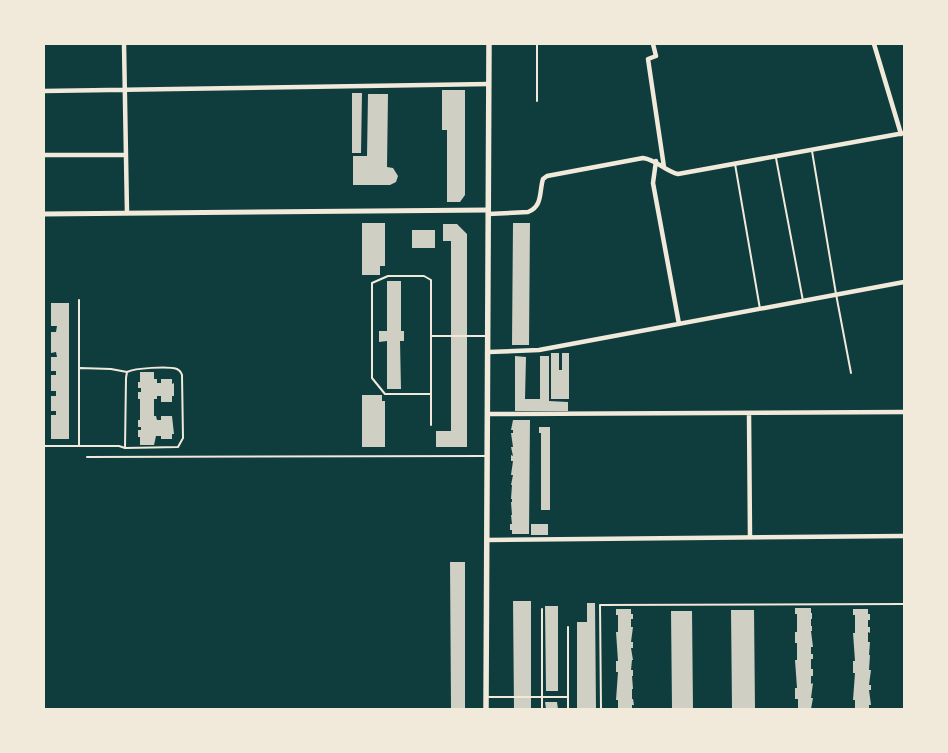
<svg xmlns="http://www.w3.org/2000/svg" width="948" height="753" font-family="Inter,sans-serif">
	<style>
		.building { fill: #cfcfc3 }
		.lines { fill: none; stroke-linecap: round; stroke-linejoin: round }
		.service { stroke: #f1e9da; stroke-width: 2 }
		.minor { stroke: #f1e9da; stroke-width: 4.5 }
		.tertiary { stroke: #f1e9da; stroke-width: 5 }
		.secondary { stroke: #f1e9da; stroke-width: 5.5 }
	</style>
	<rect width="100%" height="100%" fill="#0f3d3e"/>
	<!-- building -->
	<path class="building" d="M442,90H465V195L460,202H447V130H442Z
		M352,93H362L361,153H352Z
		M368,94H388L387,167L393,168L398,176L396,182L390,185H353V156H367Z
		M362,223H385V266H380V275H362Z
		M513,223H530L529,345H512Z
		M443,224H457L467,234V447H436V431H451V241H443Z
		M412,230H435V248H412Z
		M387,281H401V331H404V341H400L401,389H387V341L379,342V331H387Z
		M51,303H69V439H51V415H56V411H51V396H56V391H51V375H56V371H51V357H57L56,352L51,353V332H56L57,326H51Z
		M551,353H559V370H562V353H569V399H551Z
		M515,356L526,357L525,399H540V356H549V401L568,402V411H515Z
		M140,372H154V379H157V383H161V379H172V384L174,383V396H172V402H161V396H157V399H154V416H156L157,420H161V416H172L174,434H172V439H161V436H156L154,445H140V437H138V430H141V427H138V420H140V399H138V392H141V388H138V382H140Z
		M362,395H382V401H385V447H362Z
		M513,420H530L529,534H512V530H510V524H512L511,515H512L511,502H512V499H511L512,485H511L513,475H511L513,461H511V455L513,456L511,447H513L511,433H513V430H511Z
		M539,427H550V510H541V433H539Z
		M531,524H548V535H531Z
		M450,562H465V709H451Z
		M513,601H531V709H514Z
		M587,603H595L596,709H577V622H587Z
		M545,606H558V691H546Z
		M795,608H811V613H812V619H811V626H812V631H811L813,647H811V654H813V659H811V669H813V676H811V684L813,683L811,698H813L811,709H798V699H795V688H797L795,660H797V643H795V632H797V614H795Z
		M616,609H631V614H633V619H631V627H633L631,642H633V648H631L633,660H632L631,670H633V676H632L633,689H632V699H633L634,705H632V709H618V700H616L618,672H616V661H618L616,632H618V615H616Z
		M853,609H868V614H870V620H868V627H870V633L868,632V642H870L869,655H870L869,670H871L869,685H871V690H869L871,705H869V709H855V700H853L855,673H853V661H855L853,633H855V615H853Z
		M731,610H754L755,709H732Z
		M671,611H692L693,709H672Z
		M545,702H557L558,709H546Z"/>
	<g class="lines">
		<!-- service -->
		<path class="service" d="M537,44V101
			M812,151L836,294L851,373
			M776,158L803,301
			M735,164L760,309
			M431,336H487
			M80,368L111,369L127,372
			M431,394H385L372,378V283L388,276H424L431,280V425
			M44,446H119L125,448L178,447L183,438L182,375C180,371 181,371 177,369C168,366 135,368 127,372L126,378L125,448
			M79,446V300
			M87,457L487,456
			M542,609V709
			M568,627V709
			M489,697H568
			M601,709L600,605L904,604"/>
		<!-- minor -->
		<path class="minor" d="M124,44L127,213
			M653,44L656,56L648,59L664,167
			M874,44L901,134
			M44,91L489,84
			M44,155H126
			M656,161L653,183L679,324
			M488,214L528,212C543,206 539,192 543,179L547,176L643,158C657,160 665,171 678,174L904,133
			M488,352L539,350L904,282
			M749,413L750,537
			M488,414L904,412
			M487,540L904,536"/>
		<!-- tertiary -->
		<path class="tertiary" d="M44,214L488,210"/>
		<!-- secondary -->
		<path class="secondary" d="M486,709L489,44"/>
	</g>
	<!-- border -->
	<rect width="948" height="753" fill="none" stroke="#f1e9da" stroke-width="90"/>
</svg>
